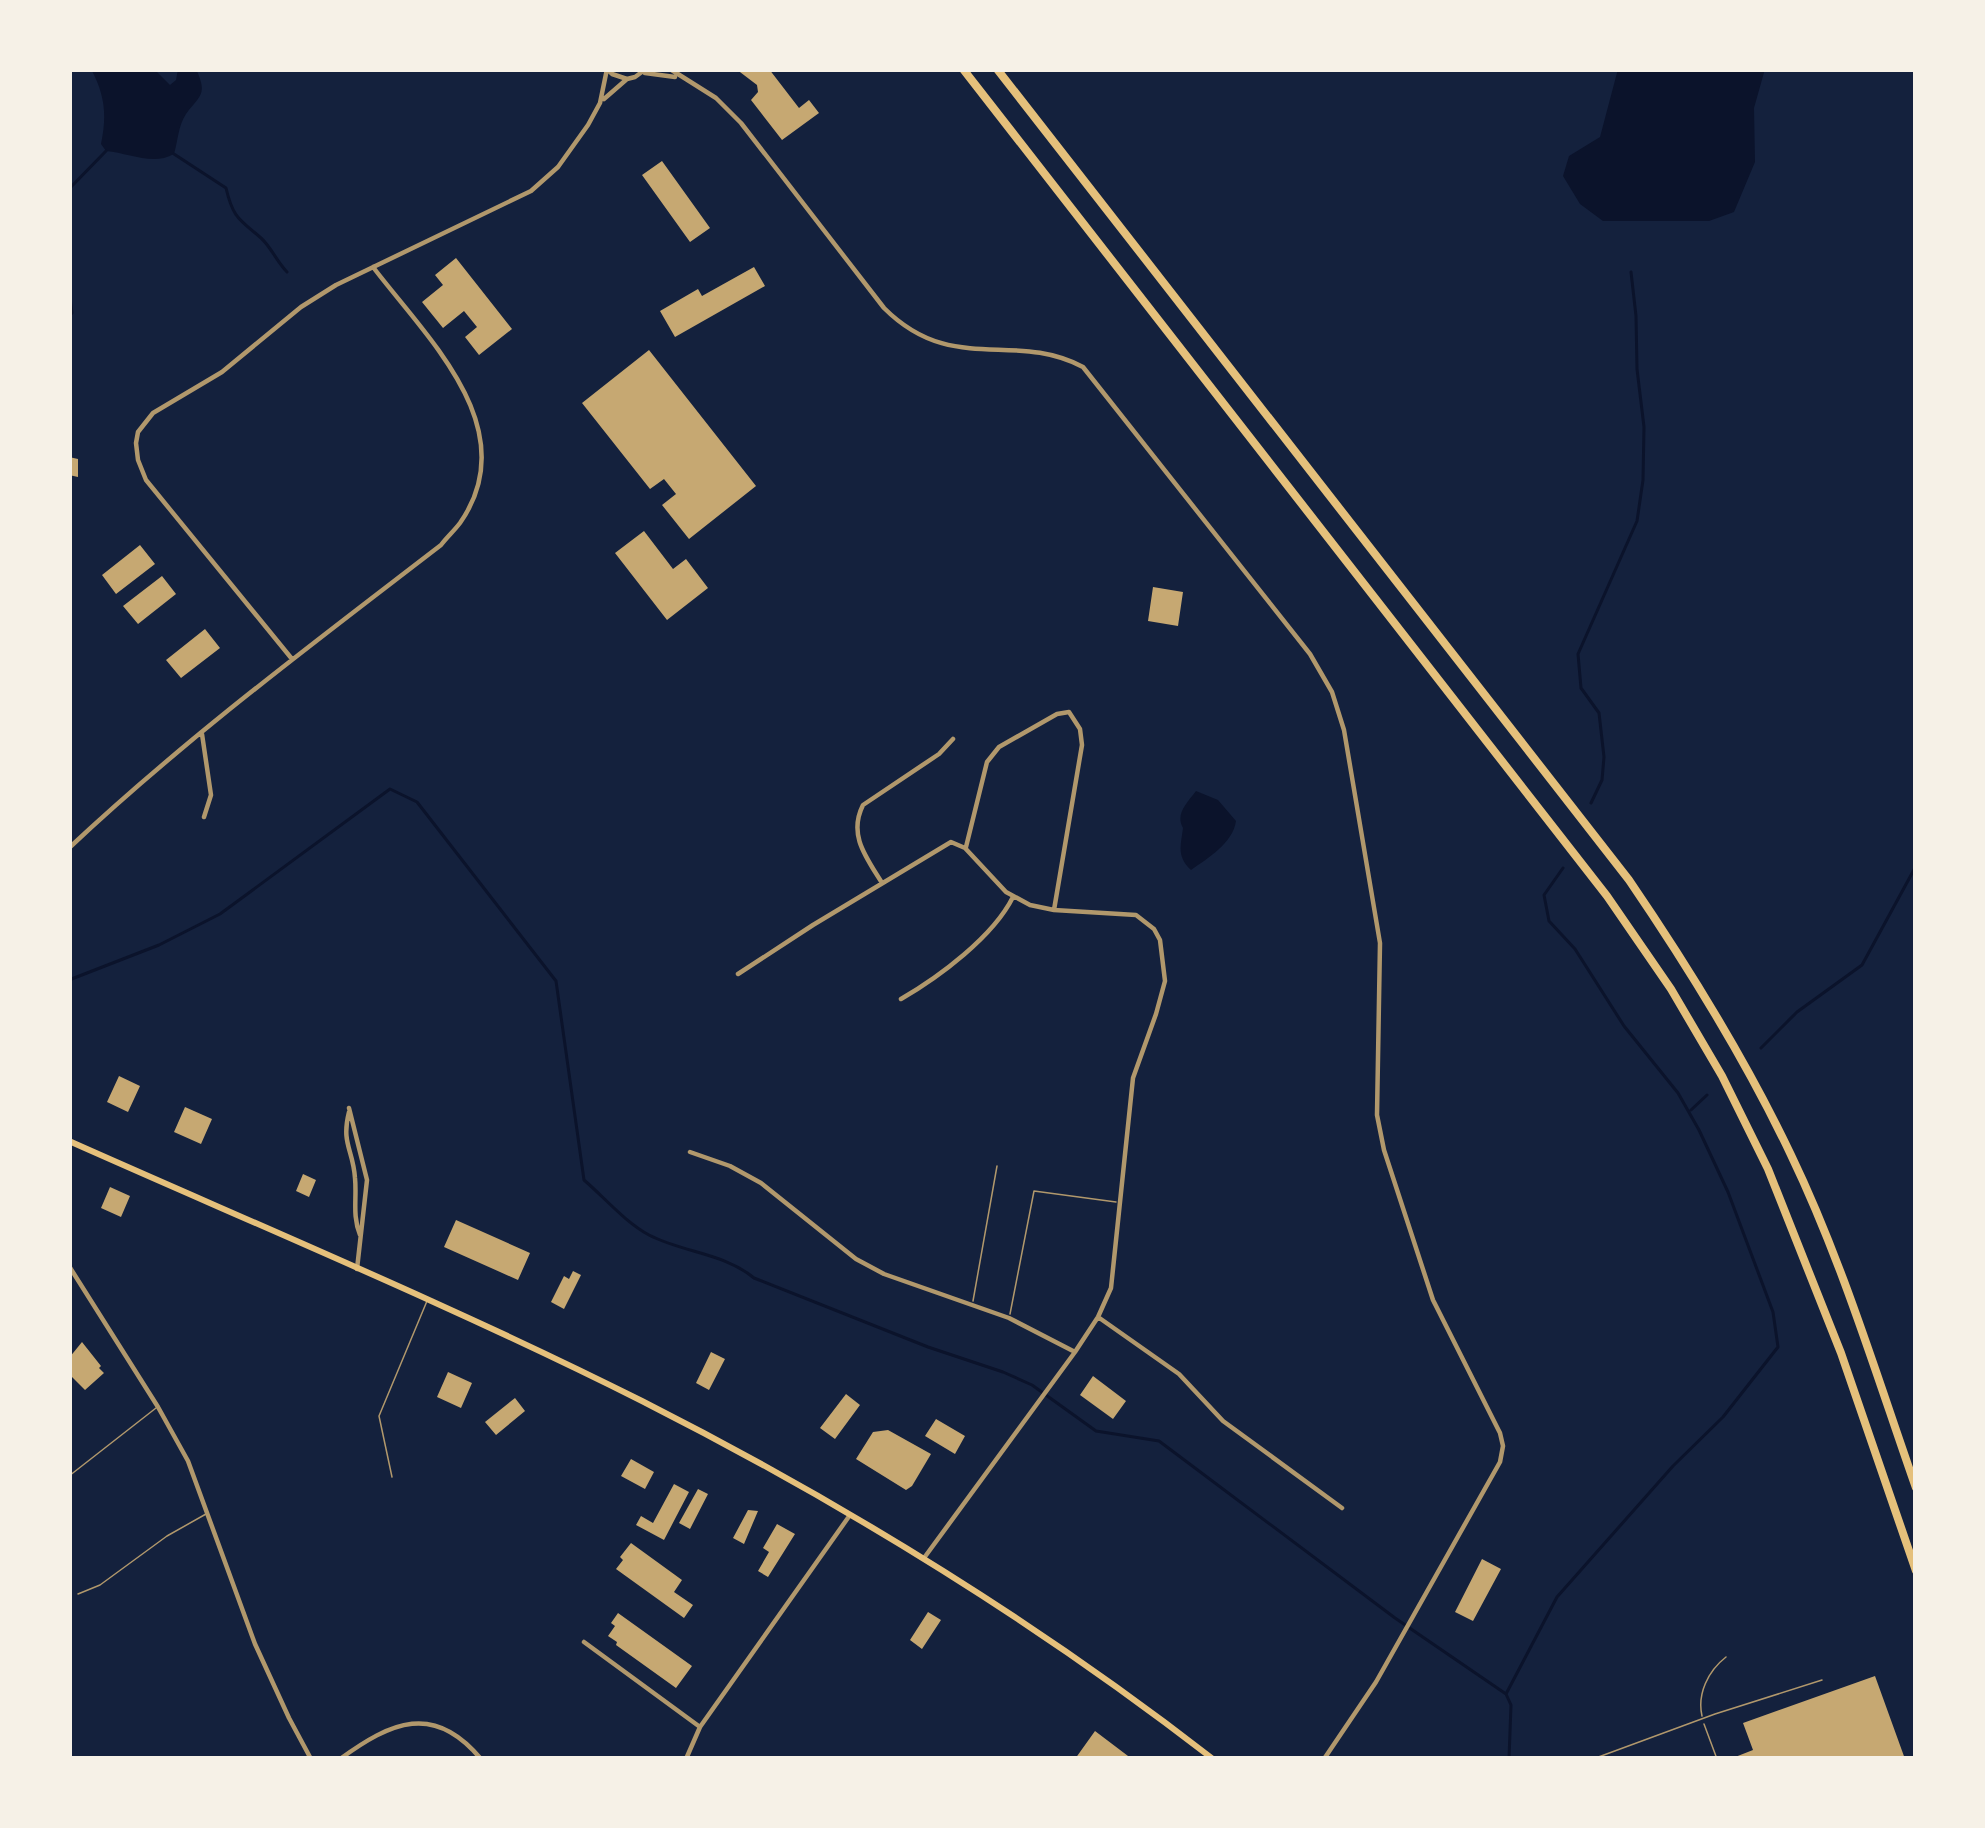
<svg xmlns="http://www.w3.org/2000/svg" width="1985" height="1828" font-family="'Archivo Narrow',sans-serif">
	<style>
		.water { fill: #0b132b }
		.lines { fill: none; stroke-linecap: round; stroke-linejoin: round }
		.stream { stroke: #0b132b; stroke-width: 3 }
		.building { fill: #c6a872 }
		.service { stroke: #b1986c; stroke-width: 1.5 }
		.minor { stroke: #b1986c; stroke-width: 4.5 }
		.secondary { stroke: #e5c07b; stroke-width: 6 }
		.motorway { stroke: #e5c07b; stroke-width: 8 }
	</style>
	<rect width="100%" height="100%" fill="#14213d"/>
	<!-- water -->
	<path class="water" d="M91,69H154L170,85L176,80L178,69H196C208,95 200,95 186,114C178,126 178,141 174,154C153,166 129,153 106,151L101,144C107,115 105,95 91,69Z
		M1618,69H1765L1754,108L1755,162L1734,212L1709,221H1603L1580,204L1563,176L1569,156L1600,137Z
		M1196,791L1218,800L1236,821C1233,843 1208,858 1191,870C1176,856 1181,845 1183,828C1175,814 1187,803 1196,791Z"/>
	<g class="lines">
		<!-- stream -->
		<path class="stream" d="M174,154L226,188C233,218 239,219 261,238C271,247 277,262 287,272
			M69,189L106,151
			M69,290L72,313L69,316
			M1591,803L1602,780L1604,757L1599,713L1581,688L1578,654L1637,521L1643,480L1644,427L1637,369L1636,316L1631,272
			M69,980L159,945L220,914L390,789L417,802L556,981L584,1180C605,1198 625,1222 649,1235C684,1253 724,1253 754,1278L928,1347L1003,1372L1032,1385L1096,1431L1159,1441L1395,1618L1506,1694L1511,1705L1509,1759
			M1761,1048L1797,1012L1862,965L1916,866
			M1691,1110L1707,1095
			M1506,1694L1557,1597L1673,1466L1723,1417L1778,1347L1773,1312L1728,1192L1699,1130L1678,1093L1624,1026L1575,949L1549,921L1544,895L1563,868"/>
	</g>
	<!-- building -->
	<path class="building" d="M736,69H769L799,108L809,100L819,113L782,140L751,100L758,92L757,85Z
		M662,161L710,228L690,242L642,175Z
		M456,258L512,329L479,355L465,337L477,327L464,311L443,328L422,302L443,285L435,275Z
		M754,267L765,286L675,337L660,311L698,289L702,296Z
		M649,350L756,486L689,539L662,505L676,494L664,479L650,489L582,403Z
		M69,457L78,459V477L69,475Z
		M644,531L673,569L686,559L708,588L667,620L615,553Z
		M140,545L155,564L116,594L102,575Z
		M162,576L176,594L138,624L123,606Z
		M1153,587L1183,592L1178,626L1148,621Z
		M205,629L220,648L181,678L166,660Z
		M119,1076L140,1086L128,1112L107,1102Z
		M185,1107L212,1119L201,1144L174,1132Z
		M303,1174L316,1180L309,1197L296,1191Z
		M110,1187L130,1196L121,1217L101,1208Z
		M456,1220L530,1253L518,1280L444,1247Z
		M573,1271L581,1275L564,1309L551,1302L564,1276L569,1279Z
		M82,1342L101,1366L99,1368L104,1373L85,1390L69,1374V1358Z
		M711,1352L725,1359L709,1390L696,1383Z
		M448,1372L472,1383L461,1408L437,1397Z
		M1093,1376L1126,1401L1113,1419L1080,1395Z
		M846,1394L860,1405L835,1439L820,1428Z
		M515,1398L525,1411L496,1435L485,1422Z
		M936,1419L965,1436L955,1454L925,1436Z
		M888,1430L931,1454L912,1486L906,1490L856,1459L873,1432Z
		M631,1459L654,1472L645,1489L621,1476Z
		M674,1484L689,1492L664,1540L636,1525L641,1516L653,1523Z
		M698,1489L708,1494L690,1529L679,1523Z
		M748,1510L758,1511L744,1544L733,1538Z
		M777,1524L795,1534L768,1577L758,1571L769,1552L763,1548Z
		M631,1543L682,1580L674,1592L693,1605L684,1618L616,1569L623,1560L620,1557Z
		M1482,1559L1501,1569L1473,1621L1455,1612Z
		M928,1612L941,1620L922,1649L910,1640Z
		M618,1613L692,1666L676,1688L616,1645L617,1642L608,1636L615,1626L611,1623Z
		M1875,1676L1905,1759H1730L1753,1750L1743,1723Z
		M1095,1731L1132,1759H1075Z"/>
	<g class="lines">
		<!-- service -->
		<path class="service" d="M973,1301L997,1166
			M1010,1314L1034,1191L1116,1202
			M69,1476L156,1408
			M392,1477L379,1416L427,1301
			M78,1594L100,1585L167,1536L206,1514
			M1702,1716C1697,1694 1708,1671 1726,1657
			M1704,1724L1717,1759
			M1593,1759L1715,1714L1822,1680"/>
		<!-- minor -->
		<path class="minor" d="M607,69L612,74L627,79
			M670,69L716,98L741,123L884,308C952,376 1013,330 1083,367L1310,654L1332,692L1344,730L1380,943L1377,1115L1384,1150L1433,1300L1500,1433L1503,1446L1500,1462L1376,1682L1324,1759
			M645,73L675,77
			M604,99L627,79L635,77L646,69
			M292,659L146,480L138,460L136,443L138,432L153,413L222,372L301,307L336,285L531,191L558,167L588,125L600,103L607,69
			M202,734L211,795L204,817
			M966,847L987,762L999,747L1057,714L1069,712L1080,729L1082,745L1054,910
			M69,848C186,738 315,642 441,545C447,537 454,531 460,523C526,429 426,337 373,267
			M882,883C866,857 848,835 863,805L939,754L953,739
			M738,974L813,925L951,842L965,848L1006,892L1030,905L1054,910L1136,915L1154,929L1160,940L1165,981L1156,1014L1133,1078L1111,1288L1098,1317L1075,1352L924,1558
			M901,999C939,977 993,937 1013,897
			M349,1108L367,1180L357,1269
			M349,1112C341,1144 353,1149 355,1178C357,1198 352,1215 360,1235
			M690,1152L730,1166L761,1183L856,1259L884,1274L1009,1318L1075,1352
			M69,1266L158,1407L188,1461L255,1644L289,1718L311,1759
			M1098,1317L1179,1374L1223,1421L1342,1508
			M584,1642L700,1727
			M340,1759C391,1722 434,1702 481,1759
			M686,1759L700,1727L850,1515"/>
		<!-- secondary -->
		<path class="secondary" d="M69,1141C260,1226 455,1307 642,1401C843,1503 1035,1621 1213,1759"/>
		<!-- motorway -->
		<path class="motorway" d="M963,69L1607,896L1671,989L1722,1076L1768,1169L1841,1353L1916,1571
			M997,69L1629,880C1689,968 1745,1058 1791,1155C1842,1261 1877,1377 1916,1488"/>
	</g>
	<!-- border -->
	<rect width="1985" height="1828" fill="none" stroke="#f6f1e7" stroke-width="144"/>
</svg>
